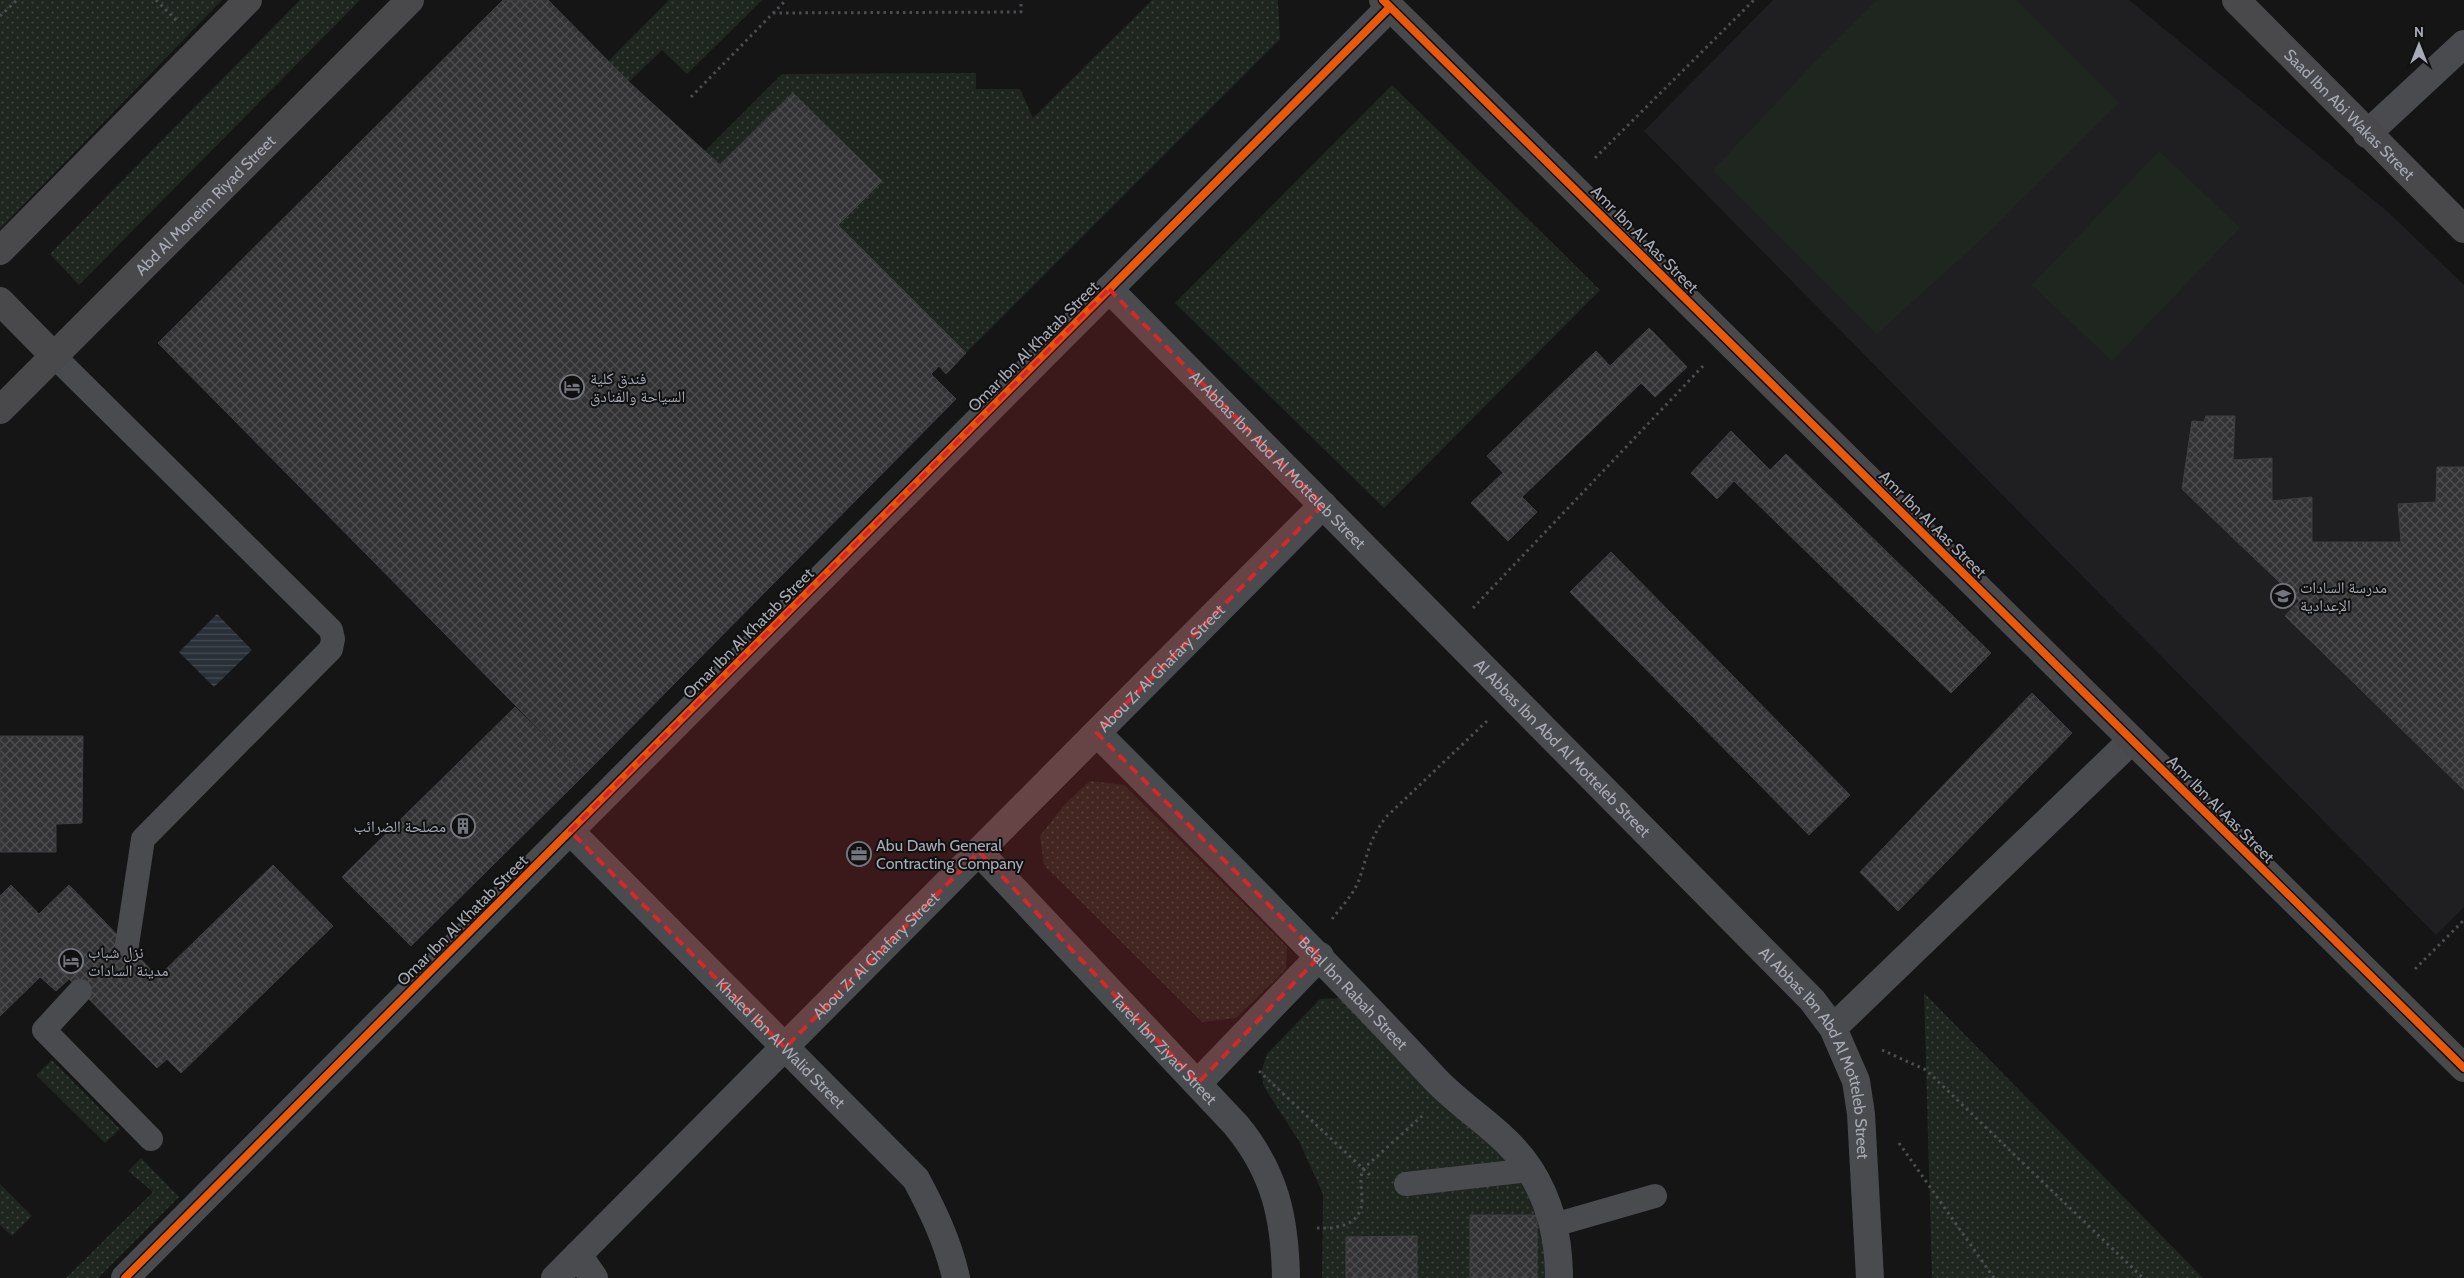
<svg xmlns="http://www.w3.org/2000/svg" width="2464" height="1278" font-family="Cabin,'Noto Naskh Arabic',sans-serif">
	<style>
		.built { fill: #1f1f21 }
		.park { fill: url(#park-dots) }
		.pitch { fill: #1f2620 }
		.water { fill: url(#water-rules) }
		.building { fill: url(#building-cross-hatch); stroke: #3e3f42 }
		.lines { fill: none; stroke-linecap: round; stroke-linejoin: round }
		.path { stroke: #4b4d50; stroke-width: 3; stroke-dasharray: 2.5 4; stroke-linecap: butt }
		.lane { stroke: #4a4b4e; stroke-width: 24 }
		.street { stroke: #4a4b4e; stroke-width: 28 }
		.secondary { stroke: #49494c; stroke-width: 28 }
		.cycleway-casing { stroke: #101011; stroke-width: 11 }
		.cycleway { stroke: #e8590c; stroke-width: 8 }
		.marked { fill: #d62828; fill-opacity: 0.2; stroke: #d62828; stroke-width: 4; stroke-dasharray: 10 6; stroke-linejoin: round }
		.labels { text-anchor: middle; stroke-width: 4; stroke-linejoin: round; paint-order: stroke }
		.street-label { font-size: 16px; fill: #a7abb6; stroke: #101011 }
		.poi-label { font-size: 16px; fill: #a7abb6; stroke: #101011; text-anchor: start }
	</style>
	<defs>
		<pattern id="park-dots" width="8" height="8" patternUnits="userSpaceOnUse" patternTransform="scale(1.25)"><rect width="8" height="8" fill="#1f2620"/><path d="M2 2h.1M6 6h.1" fill="none" stroke="#3d433e" stroke-width="1.8" stroke-linecap="round"/></pattern>
		<pattern id="water-rules" width="6" height="5" patternUnits="userSpaceOnUse" patternTransform="scale(1.25)"><rect width="6" height="5" fill="#293037"/><path d="M0 2.5h6" fill="none" stroke="#454b52"/></pattern>
		<pattern id="building-cross-hatch" width="8" height="8" patternUnits="userSpaceOnUse" patternTransform="scale(1.25)"><rect width="8" height="8" fill="#333335"/><path d="M0 0l8 8M0 8l8-8" fill="none" stroke="#4e4e50"/></pattern>
	</defs>
	<rect width="100%" height="100%" fill="#151516"/>
	<!-- built -->
	<path class="built" d="M1773,0H2129L2388,212L2464,285V907L2436,935L1644,131Z"/>
	<!-- park -->
	<path class="park" d="M0,0H222L0,229Z
		M300,0H360L79,285L50,254Z
		M669,0H762L687,74L662,50L629,82L608,61Z
		M1152,0H1278L1280,39L966,353L838,225L882,181L793,93L720,165L705,151L782,74L976,73V89H1020L1033,118Z
		M1392,85L1600,290L1384,508L1175,303Z
		M1090,781L1124,785L1287,947L1286,969L1236,1018L1202,1022L1044,865L1040,836L1065,804Z
		M1924,993L2203,1278H1932Z
		M1345,998L1525,1161L1559,1278H1322L1323,1194L1299,1141L1264,1087L1261,1073L1267,1054L1320,999Z
		M52,1060L120,1129L105,1143L36,1075Z
		M141,1158L179,1197L98,1278H66L153,1192L128,1171Z
		M0,1184L32,1216L12,1236L0,1225Z"/>
	<!-- pitch -->
	<path class="pitch" d="M1877,0H2016L2119,103L1987,234L1877,334L1713,170L1815,62Z
		M2159,151L2240,228L2112,361L2032,285Z"/>
	<!-- water -->
	<path class="water" d="M217,614L252,650L214,687L179,652Z"/>
	<!-- building -->
	<path class="building" d="M503,0H548L629,82L720,165L793,93L882,181L838,225L966,353L946,374L939,366L931,374L956,399L584,775L158,343Z
		M1649,328L1687,367L1655,397L1641,383L1522,497L1537,512L1508,541L1471,503L1503,473L1487,456L1596,351L1610,366Z
		M2206,416H2235L2233,460L2272,458V501L2312,497V542H2401L2398,504L2436,502L2437,467H2464V790L2285,616L2299,601L2182,489L2192,421L2204,422Z
		M1731,431L1770,470L1786,454L1991,653L1951,693L1734,481L1717,499L1691,473Z
		M1611,552L1850,795L1809,835L1570,592Z
		M2032,693L2072,733L1898,911L1860,872Z
		M515,707L584,775L411,946L342,877Z
		M0,736H83L82,823L56,824V852H0Z
		M273,865L333,926L181,1073L167,1059L157,1068L69,979L56,991L40,977L0,1016V896L11,885L39,914L69,885L158,977Z
		M1470,1215H1537V1278H1470Z
		M1417,1236V1278H1346V1237Z"/>
	<g class="lines">
		<!-- path -->
		<path class="path" d="M156,0L178,22
			M773,13L1021,12V0
			M0,16L17,0
			M691,97L786,0
			M1595,158L1754,0
			M1473,608L1703,366
			M1332,919C1342,906 1355,893 1360,877C1369,851 1368,842 1386,817L1487,721
			M2415,969L2464,920
			M1882,1050L1926,1070L2143,1278
			M1259,1071L1373,1178
			M1899,1143L1994,1278
			M1317,1228C1336,1229 1361,1226 1362,1201C1362,1189 1359,1180 1363,1169L1422,1116"/>
		<!-- lane -->
		<path class="lane" d="M54,356L331,630L333,639L331,649L143,839L127,945
			M80,991L44,1030L151,1139
			M1406,1184L1530,1170
			M1554,1225L1655,1196"/>
		<!-- street -->
		<g class="street">
			<path d="M2367,134L2464,44"/>
			<path id="s1" d="M1109,289L1812,1000L1833,1028L1856,1081L1861,1114L1870,1278"/>
			<path id="s2" d="M1097,733C1211,847 1325,961 1435,1079C1465,1111 1507,1133 1530,1170C1551,1203 1559,1240 1559,1278"/>
			<path id="s3" d="M570,831L916,1179C933,1211 948,1242 956,1278"/>
			<path id="s4" d="M979,852L1236,1125C1275,1172 1285,1218 1286,1278"/>
			<path d="M1833,1028L2132,740"/>
			<path d="M1198,1083L1320,956"/>
			<path d="M578,1255L594,1278"/>
			<path d="M125,1278L1390,7"/>
			<path id="s5" d="M555,1278L1323,505"/>
		</g>
		<!-- secondary -->
		<g class="secondary">
			<path d="M1383,0L2464,1068"/>
			<path id="s6" d="M2236,0L2464,229"/>
			<path d="M0,251L248,0"/>
			<path d="M0,301L54,356"/>
			<path id="s7" d="M0,410L410,0"/>
		</g>
		<defs>
			<path id="cycleway" d="M1383,0L2464,1068
				M125,1278L1390,7"/>
		</defs>
		<!-- cycleway casing -->
		<use href="#cycleway" class="cycleway-casing"/>
		<!-- cycleway -->
		<use href="#cycleway" class="cycleway"/>
	</g>
	<!-- marked area -->
	<path class="marked" d="M1109,289L1323,505L1097,733L1320,956L1198,1083L979,852L785,1048L570,831Z"/>
	<!-- icons -->
	<defs>
		<symbol id="hotel-ring" viewBox="-11 -11 22 22"><circle r="9.5" fill="#101011" stroke="#74767e" stroke-width="1.5"/><path d="M-6-4.5h1.5V1H6V5H4.5V3h-9V5H-6ZM-4 0a1.8 1.8 0 1 1 3.6 0ZM.5 0V-2.5h3Q6-2.5 6 0Z" fill="#74767e"/></symbol>
		<symbol id="school-ring" viewBox="-11 -11 22 22"><circle r="9.5" fill="#101011" stroke="#74767e" stroke-width="1.5"/><path d="M0-5L7-2L0 1L-7-2ZM-4 1L0 2.5L4 1V4Q0 6-4 4Z" fill="#74767e"/></symbol>
		<symbol id="building-ring" viewBox="-11 -11 22 22"><circle r="9.5" fill="#101011" stroke="#74767e" stroke-width="1.5"/><path d="M-4-6H4V6H1V3H-1V6H-4ZM-2.5-4.3h1.7v1.8h-1.7ZM.8-4.3h1.7v1.8H.8ZM-2.5-1h1.7V.8h-1.7ZM.8-1h1.7V.8H.8Z" fill="#74767e"/></symbol>
		<symbol id="office-ring" viewBox="-11 -11 22 22"><circle r="9.5" fill="#101011" stroke="#74767e" stroke-width="1.5"/><path d="M-6-3h4V-5.5h4V-3h4V5H-6ZM-1-4.5V-3h2v-1.5ZM-6 0V1H6V0Z" fill="#74767e"/></symbol>
	</defs>
	<g fill-rule="evenodd">
		<use href="#hotel-ring" x="558" y="373" width="28" height="28"/>
		<use href="#school-ring" x="2269" y="582" width="28" height="28"/>
		<use href="#building-ring" x="449" y="812" width="28" height="28"/>
		<use href="#office-ring" x="845" y="840" width="28" height="28"/>
		<use href="#hotel-ring" x="57" y="947" width="28" height="28"/>
	</g>
	<g class="labels">
		<!-- street labels -->
		<g class="street-label">
			<text dy="6" stroke="none"><textPath href="#s6" startOffset="161">Saad Ibn Abi Wakas Street</textPath></text>
			<text dy="6" stroke="none"><textPath href="#s7" startOffset="290">Abd Al Moneim Riyad Street</textPath></text>
			<text transform="translate(1645 239) rotate(45)" y="6">Amr Ibn Al Aas Street</text>
			<text transform="translate(1033 346) rotate(-45)" y="6">Omar Ibn Al Khatab Street</text>
			<text dy="6" stroke="none"><textPath href="#s1" startOffset="240">Al Abbas Ibn Abd Al Motteleb Street</textPath></text>
			<text transform="translate(1933 524) rotate(45)" y="6">Amr Ibn Al Aas Street</text>
			<text transform="translate(748 633) rotate(-45)" y="6">Omar Ibn Al Khatab Street</text>
			<text dy="6" stroke="none"><textPath href="#s5" startOffset="860">Abou Zr Al Ghafary Street</textPath></text>
			<text dy="6" stroke="none"><textPath href="#s1" startOffset="645">Al Abbas Ibn Abd Al Motteleb Street</textPath></text>
			<text transform="translate(2221 809) rotate(45)" y="6">Amr Ibn Al Aas Street</text>
			<text transform="translate(462 920) rotate(-45)" y="6">Omar Ibn Al Khatab Street</text>
			<text dy="6" stroke="none"><textPath href="#s5" startOffset="455">Abou Zr Al Ghafary Street</textPath></text>
			<text dy="6" stroke="none"><textPath href="#s2" startOffset="365">Belal Ibn Rabah Street</textPath></text>
			<text dy="6" stroke="none"><textPath href="#s3" startOffset="299">Khaled Ibn Al Walid Street</textPath></text>
			<text dy="6" stroke="none"><textPath href="#s4" startOffset="270">Tarek Ibn Ziyad Street</textPath></text>
			<text dy="6" stroke="none"><textPath href="#s1" startOffset="1050">Al Abbas Ibn Abd Al Motteleb Street</textPath></text>
		</g>
		<!-- poi labels -->
		<g class="poi-label">
			<text x="590" y="384">فندق كلية<tspan x="590" dy="18">السياحة والفنادق</tspan></text>
			<text x="2300" y="593">مدرسة السادات<tspan x="2300" dy="18">الإعدادية</tspan></text>
			<text x="446" y="832" text-anchor="end">مصلحة الضرائب</text>
			<text x="876" y="851">Abu Dawh General<tspan x="876" dy="18">Contracting Company</tspan></text>
			<text x="88" y="958">نزل شباب<tspan x="88" dy="18">مدينة السادات</tspan></text>
		</g>
	</g>
	<!-- north arrow -->
	<g transform="translate(2419 45)" stroke="#101011" stroke-width="4" paint-order="stroke">
	<path d="M0-4L9 19L0 12L-9 19Z" fill="#a7abb6"/>
	<text y="-8" font-size="14" font-weight="bold" text-anchor="middle" fill="#a7abb6">N</text>
	</g>
</svg>
